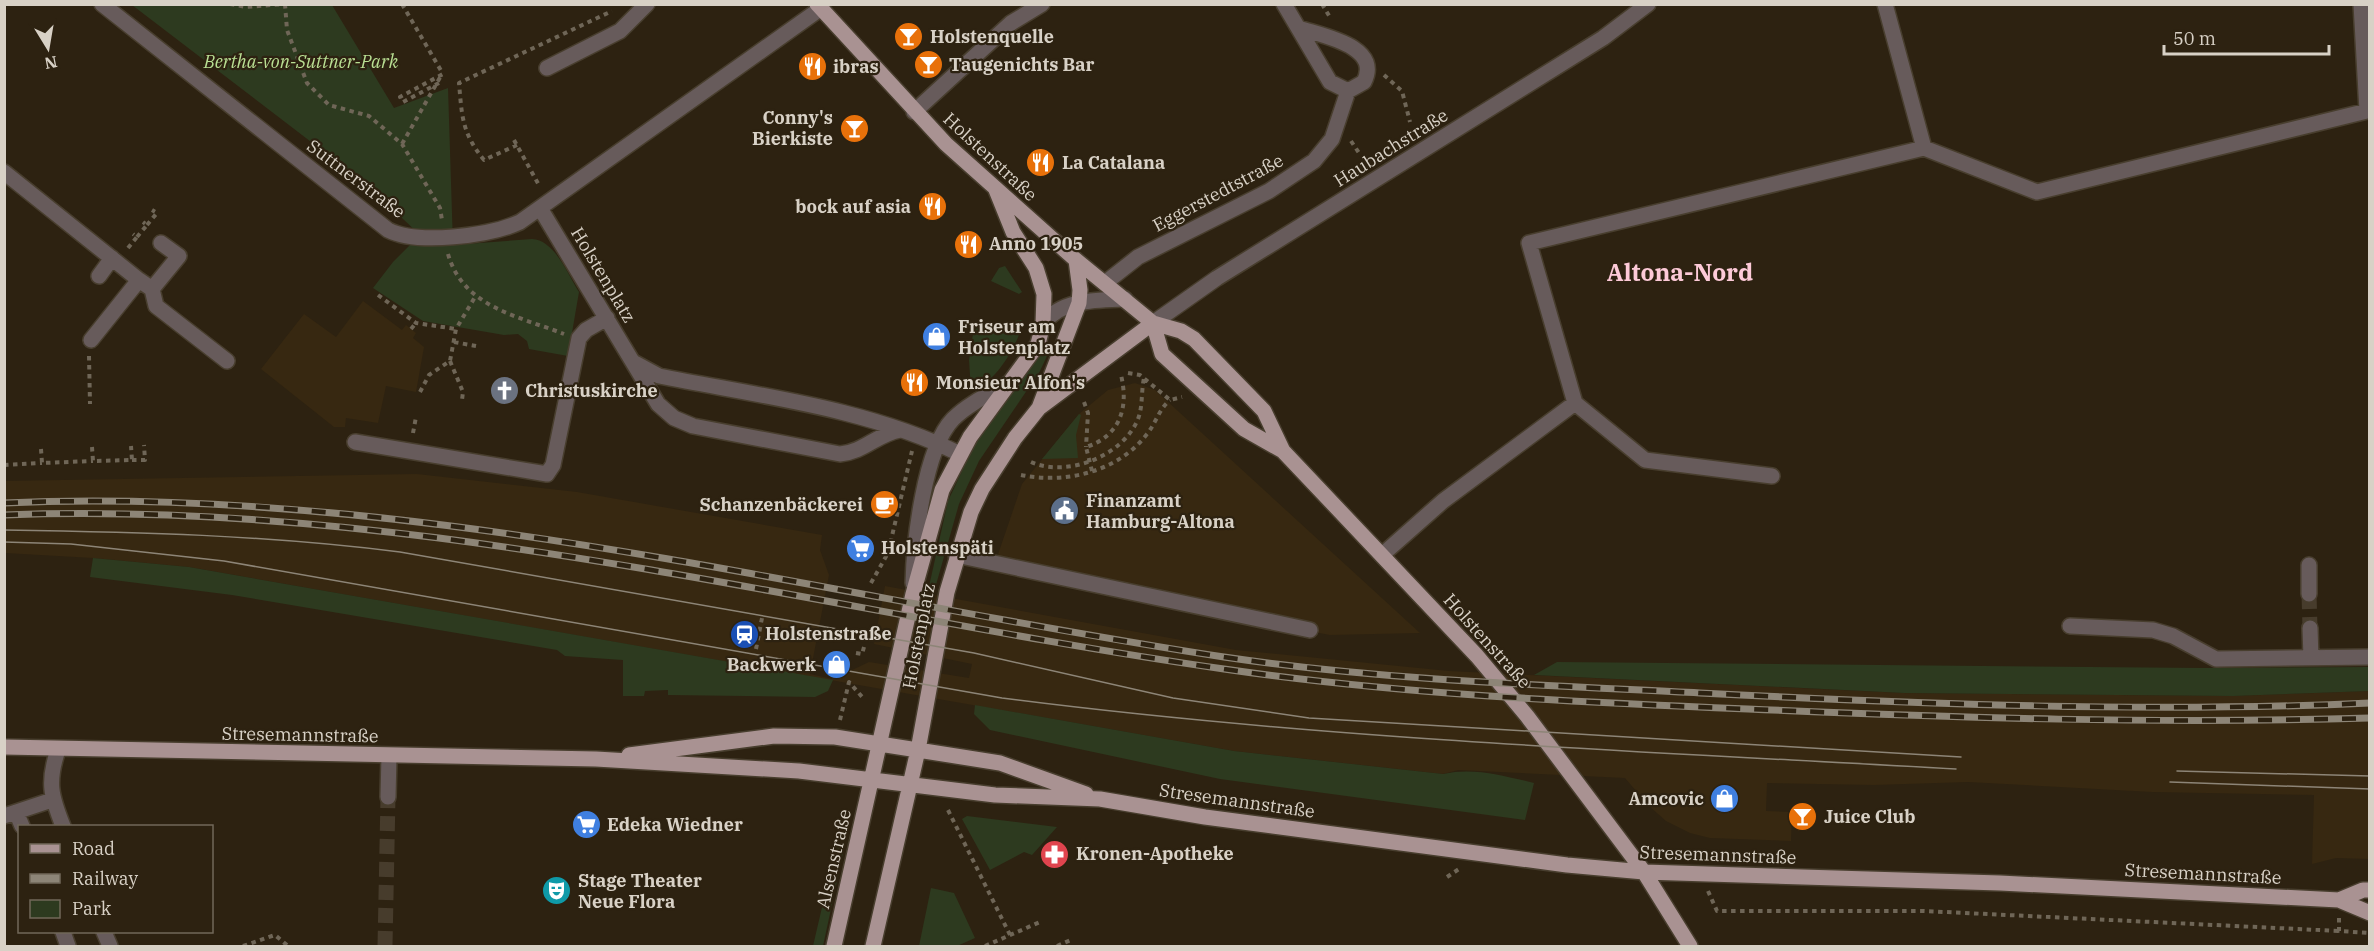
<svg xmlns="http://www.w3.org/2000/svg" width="2374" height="951" font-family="'IBM Plex Serif',serif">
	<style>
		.built { fill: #372811 }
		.green { fill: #2d3a1f }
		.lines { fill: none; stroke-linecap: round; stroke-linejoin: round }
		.minor-tunnel { stroke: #473c2c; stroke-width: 15; stroke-dasharray: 15 8; stroke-linecap: butt }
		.minor-casing { stroke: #483e2e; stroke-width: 18 }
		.major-casing { stroke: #483e2e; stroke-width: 18 }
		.path { stroke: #6f6657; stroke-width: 4; stroke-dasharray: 4.5 4.5; stroke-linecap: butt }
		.minor { stroke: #675b5b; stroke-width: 15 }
		.major { stroke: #a99292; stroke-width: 15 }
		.tram { stroke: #8d8577; stroke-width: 1.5 }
		.rail-casing { stroke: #8d8577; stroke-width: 7 }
		.rail { stroke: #2d2211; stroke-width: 4.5; stroke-dasharray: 14; stroke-linecap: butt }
		.labels { text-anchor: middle; stroke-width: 4.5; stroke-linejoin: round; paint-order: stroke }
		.poi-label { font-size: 18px; font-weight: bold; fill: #d8d1c6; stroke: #2d2211; text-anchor: start }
		.park-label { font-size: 18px; font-style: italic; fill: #b9df93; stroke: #2d2211 }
		.street-label { font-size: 18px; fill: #d8d1c6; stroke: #2d2211 }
		.district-label { font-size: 24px; font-weight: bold; fill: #fdcad8; stroke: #2d2211 }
	</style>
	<rect width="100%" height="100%" fill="#2d2211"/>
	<!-- built -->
	<path class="built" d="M363,301L402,330L406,325L416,333L413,338L424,347L416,392L386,386L378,423L346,418L345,427H334L261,369L304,314L336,337Z
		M1135,383L1155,390L1420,633L1330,635L992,572L1022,484L1079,414L1108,390Z
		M417,474L577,492L822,535L820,550L829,575L810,674L833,679L869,662L969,678L972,664L874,644L885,586L1236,650L1449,671L1904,693L2233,696L2369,691V859L2336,858L2312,864L2314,795L2152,792L1968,782L1874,785L1767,783L1766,811L1792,812L1791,841L1710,838L1690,833L1666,821L1649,806L1625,778L1458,770L1443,774L1234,751L189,567L93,558L5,553L4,481Z"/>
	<!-- green -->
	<path class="green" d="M132,5H332L394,108L448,88L453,245L532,239C555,240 568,275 579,292L568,356L529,349L527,341L518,334L504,335L423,321L373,288L393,262L420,235L366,184Z
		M1005,266L1022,292L1019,294L991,281L999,268Z
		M1021,320L1023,322C1018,345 995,385 971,390L969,360L974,327Z
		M1043,352L1047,356L1040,371L979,461L959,504L934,592L928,591L948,501L976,441Z
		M1079,414L1081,415L1076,435L1078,458L1042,459Z
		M93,558L189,567L833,680L828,691L815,697L668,695V690L645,691L644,696H623V660L565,656L557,650L232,595L90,577Z
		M1557,662L2203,668L2369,667L2370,691L2233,696L1904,693L1534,675Z
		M975,705L1234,751L1443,774C1474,767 1504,776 1534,783L1525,820L1220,779L990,730L974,714Z
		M967,816L1057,827L1032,855L1024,852L990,870L962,819Z
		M837,843L845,844L823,946H813Z
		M931,888L954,893L975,938L957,946H919Z"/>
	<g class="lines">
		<!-- minor-tunnel -->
		<path class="minor-tunnel" d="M2309,594L2310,628
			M385,946L388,797"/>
		<defs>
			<path id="minor" d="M102,4L388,230C417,245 490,236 520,222L820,9
				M1284,4L1330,82L1348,91L1364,82C1382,46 1323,36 1299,28
				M1885,4L1924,148
				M547,68L620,31L647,4
				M914,112L1011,23L1042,4
				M4,172L139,280L91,340
				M540,208L658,404L674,418L693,426L840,454C864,452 877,434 900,430
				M99,276L112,258
				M139,280L152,289L156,306L227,361
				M1105,283L1138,257L1269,191L1314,161L1332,139L1348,91
				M152,289L179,256L161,243
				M1153,323L1217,278L1603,38L1648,4
				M1043,324C1061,299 1097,300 1125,299
				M635,363L659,376C759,396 867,408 960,454
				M1575,403L1529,243L1924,148L2037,192L2367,111L2361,4
				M355,442L547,474L553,465L579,338L586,330L607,318
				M956,555L1310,630
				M1382,555L1443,501L1575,403L1645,460L1772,476
				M2309,565V594
				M913,583C914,542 924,449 953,419C969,403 992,393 1011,382
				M2070,626L2153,630L2173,636L2216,659L2370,657
				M2310,628L2311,658
				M58,750C47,782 51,796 63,826
				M388,797L389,756
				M16,812L22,826
				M4,816L52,800
				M63,932L68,946
				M104,932L110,946"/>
			<path id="major" d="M817,4L946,144L1076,260L1153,323L1181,331L1194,339L1264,411L1283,451
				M1153,323L1162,354L1244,429L1283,451L1477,656L1527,716L1644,872L1690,946
				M1039,408L1079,303L1080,290L1076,260
				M4,747L596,759L799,771L995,795L1100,799L1205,817L1567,865L1644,872L2000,883L2339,900L2370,913
				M629,755L774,736L835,737L1000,763L1086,794
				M2339,900L2363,890H2370
				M834,946L913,594L942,490L970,437L1038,344L1043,324L1044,294L1036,268L1013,232L996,190
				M873,946L918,750L947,592L971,512L982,489L1015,438L1039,408L1153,323"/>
		</defs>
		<!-- minor casing -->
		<use href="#minor" class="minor-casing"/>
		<!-- major casing -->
		<use href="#major" class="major-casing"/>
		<!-- path -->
		<path class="path" d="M230,4L246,7L284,4
			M285,4L287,30L307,83L329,105L369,116L402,144L440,208L442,220
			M402,4L443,74
			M1322,4L1331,19
			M1384,75L1402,91L1410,122
			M439,83L403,102L400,97L443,74
			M514,140L540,187
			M1351,141L1359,153
			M402,144L442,74
			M517,145L484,160C462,133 462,117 459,83L612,11
			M147,225L157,213L152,210
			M137,237L147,225L143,222
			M128,248L137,237L133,234
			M448,254C463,307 518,316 564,334
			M378,295L416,323L456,329
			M411,329L416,323
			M454,342L476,346
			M89,356L90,404
			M450,361L463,392L462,400
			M1128,373L1140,375L1170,400L1182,397
			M420,392L429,375L450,361L456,329L475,297
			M1084,402L1088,413L1086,447
			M413,433L416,417
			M92,447L93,461L132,460L131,446
			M41,449L42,463L93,461
			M132,460H145L144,445
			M1031,462C1067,478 1123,456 1138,419C1143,406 1141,392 1144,378
			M4,465L42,463
			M1092,471L1086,447C1120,436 1129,408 1121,375
			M1021,475C1066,484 1118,472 1147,434C1156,423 1159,409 1170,400
			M871,583L888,553L912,451
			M756,649L762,618
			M856,653L862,654L864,647
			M840,720L849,682L864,699
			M948,810L1010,935
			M1447,877L1459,869
			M1708,891L1717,911H1924L2339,931
			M2339,918V931L2370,933
			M243,946L275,935L288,946
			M985,946L1040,922
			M1057,946L1073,939"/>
		<!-- minor -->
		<use href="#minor" class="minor"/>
		<!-- major -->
		<use href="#major" class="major"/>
		<!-- tram -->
		<path class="tram" d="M4,530C137,532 268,535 400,552L974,653L1173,698L1309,718L1961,757
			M4,542L71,544L224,561L1002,698C1319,739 1638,751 1956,769
			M2177,771L2370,776
			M2170,782L2370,789"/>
		<defs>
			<path id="rail" d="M4,503C416,485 819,596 1224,657C1381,680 1542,685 1700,693C1923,704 2147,713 2370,703
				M4,515C417,499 819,611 1224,669C1397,694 1573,702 1748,709C1955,718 2162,724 2370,718"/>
		</defs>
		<!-- rail casing -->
		<use href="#rail" class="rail-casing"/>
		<!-- rail -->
		<use href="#rail" class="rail"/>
	</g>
	<!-- icons -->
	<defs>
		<symbol id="bar-disc" viewBox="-11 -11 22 22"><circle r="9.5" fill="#e8710a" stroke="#2d2211"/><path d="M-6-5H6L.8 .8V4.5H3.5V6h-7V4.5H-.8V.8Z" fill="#fff"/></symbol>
		<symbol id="restaurant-disc" viewBox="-11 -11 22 22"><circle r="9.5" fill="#e8710a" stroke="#2d2211"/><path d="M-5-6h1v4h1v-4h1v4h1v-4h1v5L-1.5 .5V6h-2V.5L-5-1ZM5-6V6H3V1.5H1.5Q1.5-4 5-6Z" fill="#fff"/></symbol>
		<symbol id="shop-disc" viewBox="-11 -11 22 22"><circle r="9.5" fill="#3f7fe0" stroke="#2d2211"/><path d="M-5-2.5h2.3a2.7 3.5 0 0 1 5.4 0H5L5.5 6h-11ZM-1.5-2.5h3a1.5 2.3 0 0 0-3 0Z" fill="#fff"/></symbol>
		<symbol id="church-disc" viewBox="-11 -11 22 22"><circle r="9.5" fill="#6b7280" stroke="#2d2211"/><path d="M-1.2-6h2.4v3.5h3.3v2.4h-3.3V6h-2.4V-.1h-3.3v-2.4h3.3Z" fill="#fff"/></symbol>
		<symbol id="cafe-disc" viewBox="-11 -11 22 22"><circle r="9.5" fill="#e8710a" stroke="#2d2211"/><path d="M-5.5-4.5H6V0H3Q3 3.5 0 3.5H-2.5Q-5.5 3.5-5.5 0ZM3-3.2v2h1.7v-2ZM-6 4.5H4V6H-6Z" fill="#fff"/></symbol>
		<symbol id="civic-disc" viewBox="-11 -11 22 22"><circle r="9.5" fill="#5c6f8a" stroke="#2d2211"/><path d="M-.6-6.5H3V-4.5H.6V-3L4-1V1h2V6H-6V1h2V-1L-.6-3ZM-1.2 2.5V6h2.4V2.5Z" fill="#fff"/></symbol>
		<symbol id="supermarket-disc" viewBox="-11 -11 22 22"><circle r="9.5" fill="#3f7fe0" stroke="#2d2211"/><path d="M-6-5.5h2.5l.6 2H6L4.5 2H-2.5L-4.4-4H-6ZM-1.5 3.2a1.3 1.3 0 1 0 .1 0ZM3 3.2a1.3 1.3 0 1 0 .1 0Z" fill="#fff"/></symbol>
		<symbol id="station-disc" viewBox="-11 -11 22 22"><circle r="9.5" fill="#1a4fb4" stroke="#2d2211"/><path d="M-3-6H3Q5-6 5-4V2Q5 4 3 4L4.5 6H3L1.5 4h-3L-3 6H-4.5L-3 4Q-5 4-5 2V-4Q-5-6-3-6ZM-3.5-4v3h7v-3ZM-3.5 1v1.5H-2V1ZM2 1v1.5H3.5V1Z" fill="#fff"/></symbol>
		<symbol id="pharmacy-disc" viewBox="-11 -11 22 22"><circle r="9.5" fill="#e0444e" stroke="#2d2211"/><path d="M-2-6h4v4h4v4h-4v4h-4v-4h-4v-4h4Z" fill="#fff"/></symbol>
		<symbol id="theatre-disc" viewBox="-11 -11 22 22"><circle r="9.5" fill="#0f9aa8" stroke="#2d2211"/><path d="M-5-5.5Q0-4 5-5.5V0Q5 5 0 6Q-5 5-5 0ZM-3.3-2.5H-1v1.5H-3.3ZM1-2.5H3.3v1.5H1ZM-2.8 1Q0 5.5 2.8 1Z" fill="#fff"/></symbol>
	</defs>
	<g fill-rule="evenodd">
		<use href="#bar-disc" x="892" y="20" width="33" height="33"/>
		<use href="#bar-disc" x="912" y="48" width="33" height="33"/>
		<use href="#restaurant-disc" x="796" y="50" width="33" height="33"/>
		<use href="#bar-disc" x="838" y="112" width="33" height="33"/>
		<use href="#restaurant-disc" x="1024" y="146" width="33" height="33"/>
		<use href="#restaurant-disc" x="916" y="190" width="33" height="33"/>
		<use href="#restaurant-disc" x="952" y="228" width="33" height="33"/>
		<use href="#shop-disc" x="920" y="320" width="33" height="33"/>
		<use href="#restaurant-disc" x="898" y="366" width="33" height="33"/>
		<use href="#church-disc" x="488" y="374" width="33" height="33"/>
		<use href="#cafe-disc" x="868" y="488" width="33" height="33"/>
		<use href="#civic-disc" x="1048" y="494" width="33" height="33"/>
		<use href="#supermarket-disc" x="844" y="532" width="33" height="33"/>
		<use href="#station-disc" x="728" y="618" width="33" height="33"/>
		<use href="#shop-disc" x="820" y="648" width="33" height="33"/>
		<use href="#shop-disc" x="1708" y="782" width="33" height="33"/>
		<use href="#bar-disc" x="1786" y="800" width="33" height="33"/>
		<use href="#supermarket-disc" x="570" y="808" width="33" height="33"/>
		<use href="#pharmacy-disc" x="1038" y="838" width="33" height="33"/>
		<use href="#theatre-disc" x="540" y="874" width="33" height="33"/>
	</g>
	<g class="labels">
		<!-- poi labels -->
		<g class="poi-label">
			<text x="930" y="43">Holstenquelle</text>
			<text x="949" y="71">Taugenichts Bar</text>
			<text x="833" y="73">ibras</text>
			<text x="833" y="124" text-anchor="end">Conny's<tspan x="833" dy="21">Bierkiste</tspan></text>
			<text x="1062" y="169">La Catalana</text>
			<text x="911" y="213" text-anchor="end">bock auf asia</text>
			<text x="989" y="250">Anno 1905</text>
			<text x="958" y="333">Friseur am<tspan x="958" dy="21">Holstenplatz</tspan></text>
			<text x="936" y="389">Monsieur Alfon's</text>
			<text x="525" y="397">Christuskirche</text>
			<text x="1086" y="507">Finanzamt<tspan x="1086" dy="21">Hamburg-Altona</tspan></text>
			<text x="863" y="511" text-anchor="end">Schanzenbäckerei</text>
			<text x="881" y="554">Holstenspäti</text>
			<text x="765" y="640">Holstenstraße</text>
			<text x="816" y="671" text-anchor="end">Backwerk</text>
			<text x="1704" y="805" text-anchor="end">Amcovic</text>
			<text x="1824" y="823">Juice Club</text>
			<text x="607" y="831">Edeka Wiedner</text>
			<text x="1076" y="860">Kronen-Apotheke</text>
			<text x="578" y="887">Stage Theater<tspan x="578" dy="21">Neue Flora</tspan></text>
		</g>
		<!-- park labels -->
		<g class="park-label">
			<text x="301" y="68">Bertha-von-Suttner-Park</text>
		</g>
		<!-- street labels -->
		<g class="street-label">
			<text transform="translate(1391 148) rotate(-32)" y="6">Haubachstraße</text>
			<text transform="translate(990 157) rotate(43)" y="6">Holstenstraße</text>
			<text transform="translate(356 179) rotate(37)" y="6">Suttnerstraße</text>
			<text transform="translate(1218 193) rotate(-28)" y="6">Eggerstedtstraße</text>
			<text transform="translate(603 275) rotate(59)" y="6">Holstenplatz</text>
			<text transform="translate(919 636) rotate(-79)" y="6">Holstenplatz</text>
			<text transform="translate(1487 641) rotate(48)" y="6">Holstenstraße</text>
			<text transform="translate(300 735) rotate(1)" y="6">Stresemannstraße</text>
			<text transform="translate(1237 801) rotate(8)" y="6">Stresemannstraße</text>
			<text transform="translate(1718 855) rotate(2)" y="6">Stresemannstraße</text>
			<text transform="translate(834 859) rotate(-77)" y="6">Alsenstraße</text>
			<text transform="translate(2203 874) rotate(3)" y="6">Stresemannstraße</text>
		</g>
		<!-- district labels -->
		<g class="district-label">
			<text x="1680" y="281">Altona-Nord</text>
		</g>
	</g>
	<!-- border -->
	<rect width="2374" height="951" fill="none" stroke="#d8d1c6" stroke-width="12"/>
	<!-- legend -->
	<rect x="18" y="825" width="195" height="108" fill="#2d2211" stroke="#716859" stroke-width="1.5"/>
	<rect x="30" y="844" width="30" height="9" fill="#a99292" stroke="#716859" stroke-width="1.5"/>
	<text x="72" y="855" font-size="18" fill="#d8d1c6">Road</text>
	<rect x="30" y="874" width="30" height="9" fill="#8d8577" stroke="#716859" stroke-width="1.5"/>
	<text x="72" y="885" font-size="18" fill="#d8d1c6">Railway</text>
	<rect x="30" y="900" width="30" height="18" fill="#2d3a1f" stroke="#716859" stroke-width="1.5"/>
	<text x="72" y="915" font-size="18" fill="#d8d1c6">Park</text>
	<!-- north arrow -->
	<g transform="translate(48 48) rotate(169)" stroke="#2d2211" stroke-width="4.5" paint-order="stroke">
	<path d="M0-4.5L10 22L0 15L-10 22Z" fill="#d8d1c6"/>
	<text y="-9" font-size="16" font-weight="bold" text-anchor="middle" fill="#d8d1c6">N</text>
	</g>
	<!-- scale -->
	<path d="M2164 45v9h165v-9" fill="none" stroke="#d8d1c6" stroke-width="3"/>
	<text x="2173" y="45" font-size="18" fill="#d8d1c6" stroke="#2d2211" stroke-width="4.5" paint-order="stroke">50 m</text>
</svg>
